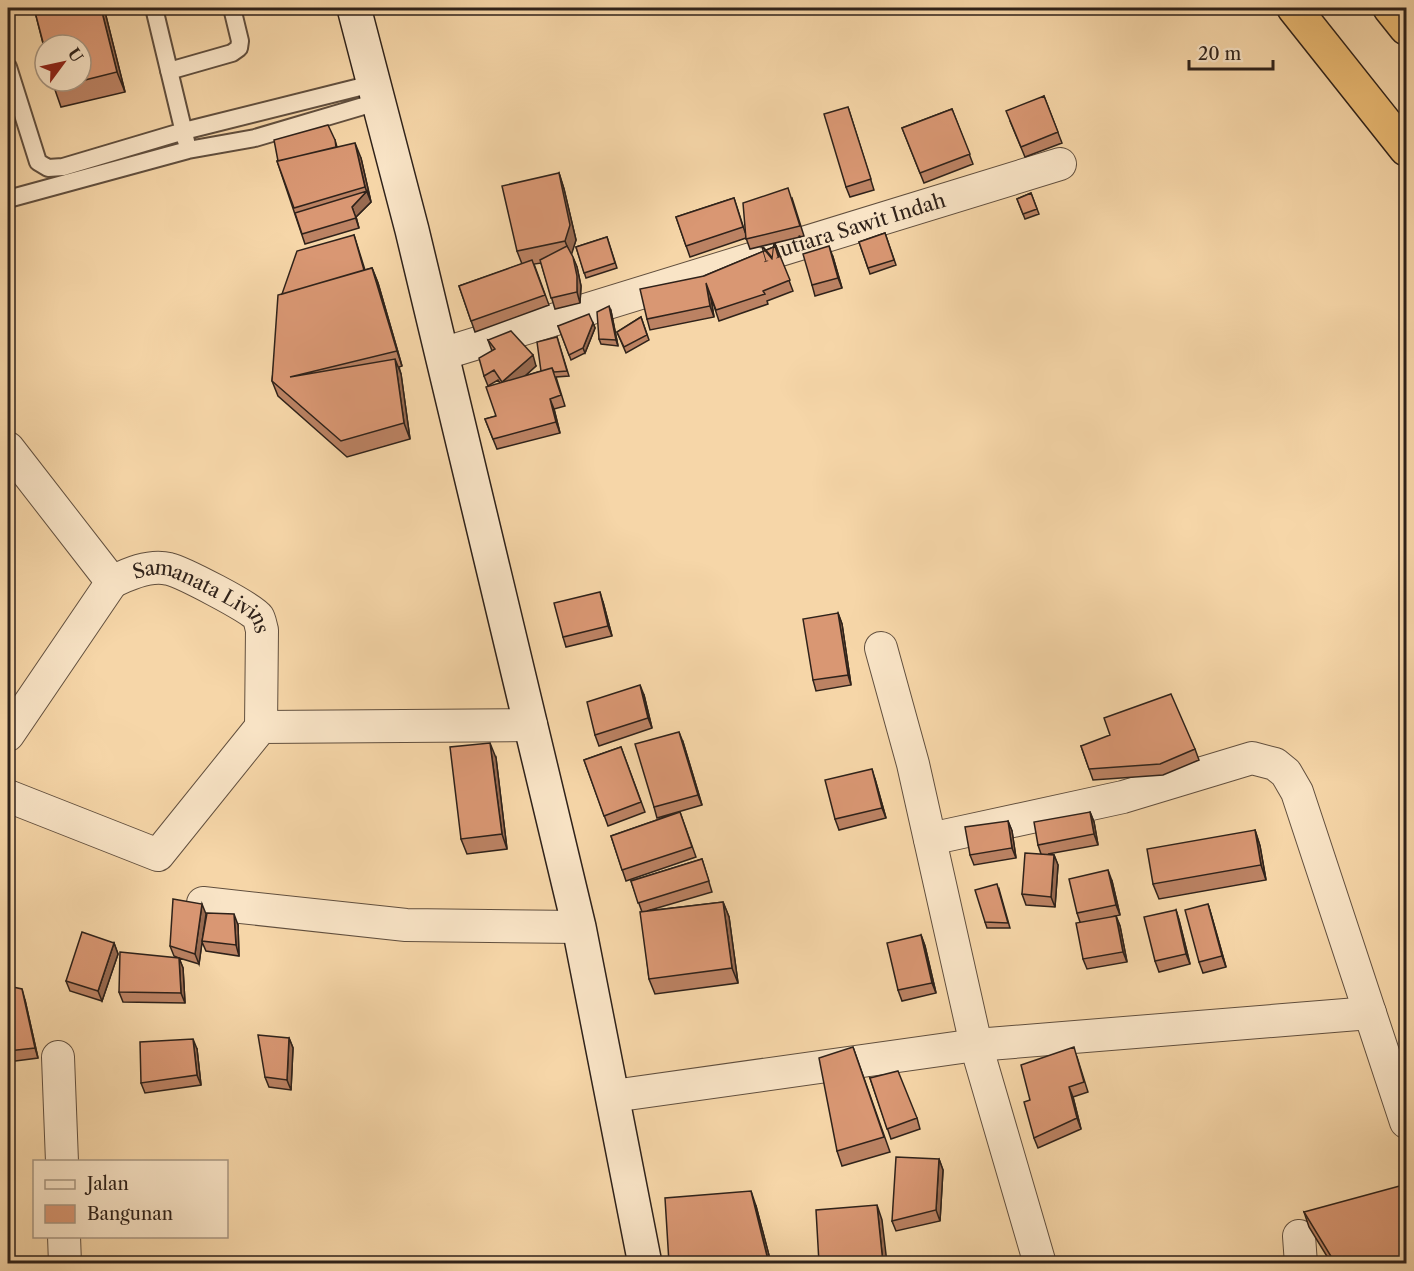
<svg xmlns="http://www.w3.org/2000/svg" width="1414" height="1271" font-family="'Libre Caslon Text',serif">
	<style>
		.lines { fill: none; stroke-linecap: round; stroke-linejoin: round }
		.lane-casing { stroke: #614f3e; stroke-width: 20 }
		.street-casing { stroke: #614f3e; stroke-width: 34 }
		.secondary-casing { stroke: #2f221a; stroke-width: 36 }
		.highway-casing { stroke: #2f221a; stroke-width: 36 }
		.lane { stroke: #f9e4c6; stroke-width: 16 }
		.street { stroke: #f9e4c6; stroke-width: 32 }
		.secondary { stroke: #f9e4c6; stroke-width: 33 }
		.highway { stroke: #ebbb74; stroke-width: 33 }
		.wall { fill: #bb8263; stroke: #2f221a; stroke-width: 1.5 }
		.shaded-wall { fill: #986a50; stroke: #2f221a; stroke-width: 1.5 }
		.building { fill: #d99773; stroke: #2f221a; stroke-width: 1.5 }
		.labels { text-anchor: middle; stroke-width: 6; stroke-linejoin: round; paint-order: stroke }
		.street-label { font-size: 20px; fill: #2f221a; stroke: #f9e4c6 }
	</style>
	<rect width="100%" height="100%" fill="#f6d6a8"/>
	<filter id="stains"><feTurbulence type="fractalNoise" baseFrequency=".00333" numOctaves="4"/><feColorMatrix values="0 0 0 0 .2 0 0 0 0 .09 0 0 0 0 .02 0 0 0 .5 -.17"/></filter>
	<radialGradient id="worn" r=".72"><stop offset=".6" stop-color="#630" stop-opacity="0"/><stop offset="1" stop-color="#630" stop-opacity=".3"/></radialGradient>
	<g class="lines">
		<defs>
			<path id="lane" d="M154,8L186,141
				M8,67L38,162L48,168L63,167L184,131L372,84
				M169,71L232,53L239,48L240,41L232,8
				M8,199L188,150L255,138L377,102"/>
			<g id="street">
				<path id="s1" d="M442,354L1060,164"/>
				<path id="s2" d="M8,448L112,582C128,574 150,564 169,569C182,572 252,608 258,617C260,620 261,627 262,630L261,727"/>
				<path d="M881,648L913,764L976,1045L1040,1264"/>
				<path d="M8,735L112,582"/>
				<path d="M8,796L158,855L261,727L531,725"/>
				<path d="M930,839L1123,797L1252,758L1275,764L1286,773L1297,792L1406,1122"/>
				<path d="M203,903L406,925L579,927"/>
				<path d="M58,1057L62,1162"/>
				<path d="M613,1096L976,1045L1370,1013"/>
				<path d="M64,1236L65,1264"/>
				<path d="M1299,1236L1301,1264"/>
			</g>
			<path id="secondary" d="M354,8L412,230L579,927L645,1264"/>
			<path id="highway" d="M1294,8L1406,149
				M1390,8L1406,28"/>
		</defs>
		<!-- lane casing -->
		<use href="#lane" class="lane-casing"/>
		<!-- street casing -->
		<use href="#street" class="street-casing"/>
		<!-- secondary casing -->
		<use href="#secondary" class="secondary-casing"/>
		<!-- highway casing -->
		<use href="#highway" class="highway-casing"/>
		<!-- lane -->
		<use href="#lane" class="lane"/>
		<!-- street -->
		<use href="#street" class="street"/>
		<!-- secondary -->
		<use href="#secondary" class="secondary"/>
		<!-- highway -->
		<use href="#highway" class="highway"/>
	</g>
	<!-- wall -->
	<path class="wall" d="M34,8H104L125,92L61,107L54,87Z
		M1044,96L1062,143L1025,157L1010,121Z
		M848,107L874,190L850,197L846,187Z
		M952,109L973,164L924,183L902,128Z
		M335,140L337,147L361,158L371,202L356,217L359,228L305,244L277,161Z
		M559,173L564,189L576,240L571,254L577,267L581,286L580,303L555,309L541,263L534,264L549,305L475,332L459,286L522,264L517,251Z
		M1031,193L1039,214L1025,219L1017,199Z
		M734,198L745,232L792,198L804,236L750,249L746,238L690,257L676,217Z
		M885,233L896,265L870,274L859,242Z
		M354,235L365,270L372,268L378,283L402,366L399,367L401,374L410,439L347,457L278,396L272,381L282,294Z
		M607,237L617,268L586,278L576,247Z
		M776,246L793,291L767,301L768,304L719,321L710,294L714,317L650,330L647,319L704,276Z
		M833,257L842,288L815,296L812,285Z
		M611,311L618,346L601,344L599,339Z
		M641,317L649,340L626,353L617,332Z
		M593,323L595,328L585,353L571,360L558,326Z
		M557,337L569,376L556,377L565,406L554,409L560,433L497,449L485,419L496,416L500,383L498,380L488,386L484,376L492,351L488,340L536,366L525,376L541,371Z
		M603,602L612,636L566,647L563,637Z
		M838,613L842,624L851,685L816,691L813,680Z
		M644,695L652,728L599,746L595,735Z
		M683,742L702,805L657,818L654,807Z
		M1081,746L1195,749L1199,760L1163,775L1093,780Z
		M621,747L645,812L608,826L584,760Z
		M496,758L507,849L467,854L461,839Z
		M875,779L886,818L839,830L835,819Z
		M680,812L696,857L626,881L611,836Z
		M1090,812L1094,822L1098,845L1048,854L1054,855L1058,865L1055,907L1026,905L1022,894L1041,854L1038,845Z
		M1008,821L1012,831L1016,858L974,865L970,855Z
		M1255,830L1260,846L1266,880L1159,899L1153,884Z
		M702,859L712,892L647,911L723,902L729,917L738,983L655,994L649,979L642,912L631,881Z
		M1112,881L1120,915L1111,917L1116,916L1120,926L1127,962L1087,969L1083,959L1080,922L1077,913Z
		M999,889L1010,928H987L985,922Z
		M1208,904L1211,914L1226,967L1203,973L1199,962Z
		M1176,910L1179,920L1190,964L1159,972L1155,961Z
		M206,914L203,934L238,925L239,956L206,951L202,942L199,964L179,958L183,968L185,1003L123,1002L119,992L179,958L174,956L170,946Z
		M921,935L925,946L936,993L902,1001L898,990Z
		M114,943L118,954L102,1001L70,991L66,981Z
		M8,986L25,1000L38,1058L8,1062Z
		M289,1038L293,1048L291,1090L269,1087L265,1077Z
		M853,1047L890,1152L842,1166L837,1151Z
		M197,1049L201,1085L145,1093L141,1083Z
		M1077,1057L1088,1092L1073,1097L1081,1129L1038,1148L1034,1138L1030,1100Z
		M870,1078L917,1118L920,1129L891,1139Z
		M939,1159L943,1170L940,1221L896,1231L892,1221Z
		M756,1206L771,1263H669Z
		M1304,1212L1407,1263H1331L1309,1227Z"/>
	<!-- shaded-wall -->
	<path class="shaded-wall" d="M101,8H104L125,92L117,72Z
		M355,143L361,158L371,202L365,187Z
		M559,173L564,189L576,240L571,256L565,241Z
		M367,191L371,202L356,217L359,228L352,207Z
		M829,246L833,257L842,288L838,278Z
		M573,257L577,267L581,286L580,303L577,292Z
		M372,268L378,283L402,366L397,351Z
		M706,283L710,293L714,317L710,306Z
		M609,306L611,311L618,346L616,340Z
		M593,323L595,328L585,353L583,348Z
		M533,355L536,366L506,393L502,382Z
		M395,359L401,374L410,439L404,423Z
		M550,399L554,409L560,433L556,422Z
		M600,592L603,602L612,636L608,626Z
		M838,613L842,624L851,685L848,675Z
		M640,685L644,695L652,728L648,718Z
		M679,732L683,742L702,805L698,795Z
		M490,743L496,758L507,849L502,834Z
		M872,769L875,779L886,818L882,808Z
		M1090,812L1094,822L1098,845L1094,834Z
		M1008,821L1012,831L1016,858L1012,848Z
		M1255,830L1260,846L1266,880L1261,865Z
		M1054,855L1058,865L1055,907L1051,897Z
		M1108,870L1112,881L1120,915L1116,905Z
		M723,902L729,917L738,983L732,968Z
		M202,904L206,914L199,964L195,954Z
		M1208,904L1211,914L1226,967L1222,956Z
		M1176,910L1179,920L1190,964L1186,954Z
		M234,914L238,925L239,956L236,945Z
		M1116,916L1120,926L1127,962L1123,952Z
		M921,935L925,946L936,993L932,983Z
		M114,943L118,954L102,1001L98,991Z
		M179,958L183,968L185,1003L181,993Z
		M22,989L25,1000L38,1058L35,1048Z
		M289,1038L293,1048L291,1090L287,1080Z
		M193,1039L197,1049L201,1085L197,1075Z
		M1069,1087L1073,1097L1081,1129L1077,1118Z
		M939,1159L943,1170L940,1221L936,1210Z
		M751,1191L756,1206L771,1263H769L768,1260Z
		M877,1205L882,1220L887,1263H883Z"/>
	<!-- building -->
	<path class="building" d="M34,8H101L117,72L81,81V45H45V50Z
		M53,81H80L54,87Z
		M1044,96L1058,132L1021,147L1006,111Z
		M848,107L871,179L846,187L824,114Z
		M952,109L970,154L920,173L902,128Z
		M328,125L335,140L336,147L278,161L274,140Z
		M355,143L365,187L294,208L277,161Z
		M559,173L570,225L565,241L517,251L502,186Z
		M788,188L800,226L746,239L743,203Z
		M367,191L352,207L356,218L302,234L295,213Z
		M1031,193L1037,209L1023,214L1017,199Z
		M734,198L743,227L686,246L676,217Z
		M885,233L894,260L868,268L859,242Z
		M354,235L364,270L282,294L297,251Z
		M607,237L615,263L584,273L576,247Z
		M567,246L573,257L577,276V292L551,298L540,260Z
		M776,246L790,280L763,291L765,294L716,310L706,283L710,306L647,319L640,289L704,276Z
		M829,246L838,278L812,285L803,254Z
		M532,260L545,295L471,321L459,286Z
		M372,268L397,351L290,377L395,359L404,423L341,441L272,381L278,295Z
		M609,306L616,340L599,339L597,312Z
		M589,314L593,323L583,348L569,355L558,326Z
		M641,317L647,335L624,347L617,332Z
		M511,331L533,355L502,382L494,370L484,376L479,358L495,349L488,340Z
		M557,337L567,371L554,372L552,368L541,371L537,342Z
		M552,368L561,395L550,399L556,422L493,439L485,419L496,416L486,387Z
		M600,592L608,626L563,637L554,603Z
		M838,613L848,675L813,680L803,619Z
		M640,685L648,718L595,735L587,702Z
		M1171,694L1195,749L1160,764L1089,769L1081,746L1110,735L1104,718Z
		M679,732L698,795L654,807L635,744Z
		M490,743L502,834L461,839L450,747Z
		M621,747L641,802L604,816L584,760Z
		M872,769L882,808L835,819L825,780Z
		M680,812L692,847L622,870L611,836Z
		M1090,812L1094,834L1038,845L1034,822Z
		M1008,821L1012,848L970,855L965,827Z
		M1255,830L1261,865L1153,884L1147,849Z
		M1025,853L1054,855L1051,897L1022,894Z
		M702,859L709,881L638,903L631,881Z
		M1108,870L1116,905L1077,913L1069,879Z
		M997,884L1008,923L985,922L975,890Z
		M173,899L202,904L195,954L170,946Z
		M723,902L732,968L649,979L640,912Z
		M1208,904L1222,956L1199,962L1185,910Z
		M1176,910L1186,954L1155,961L1144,917Z
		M207,913L234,914L236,945L202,941Z
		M1116,916L1123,952L1083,959L1076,923Z
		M82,932L114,943L98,991L66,981Z
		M921,935L932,983L898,990L887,943Z
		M120,952L179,958L181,993L119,992Z
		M8,986L22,989L35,1048L8,1051Z
		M258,1035L289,1038L287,1080L265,1077Z
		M193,1039L197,1075L141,1083L140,1042Z
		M853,1047L884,1137L837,1151L819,1058Z
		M1074,1047L1084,1082L1069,1087L1077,1118L1034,1138L1024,1102L1030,1100L1021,1065Z
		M898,1071L917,1118L887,1129L870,1078Z
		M896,1157L939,1159L936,1210L892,1221Z
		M1407,1184V1263H1335L1304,1212Z
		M751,1191L768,1260L730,1263H669L665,1198Z
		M877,1205L883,1263H819L816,1210Z"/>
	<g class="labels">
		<!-- street labels -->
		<g class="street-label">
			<text dy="7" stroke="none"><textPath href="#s1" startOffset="430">Mutiara Sawit Indah</textPath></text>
			<text dy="7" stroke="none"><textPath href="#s2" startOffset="270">Samanata Livins</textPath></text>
		</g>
	</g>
	<!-- margin -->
	<rect width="1414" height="1271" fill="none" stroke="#f6d6a8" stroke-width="30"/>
	<rect x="9" y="9" width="1396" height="1253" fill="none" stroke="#2f221a" stroke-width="3"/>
	<rect x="15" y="15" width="1384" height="1241" fill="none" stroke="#2f221a" stroke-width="1.5"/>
	<!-- legend -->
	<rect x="33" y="1160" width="195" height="78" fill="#f9e4c6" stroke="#a89681" stroke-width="1.5"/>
	<rect x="45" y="1180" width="30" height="9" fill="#f9e4c6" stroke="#a89681" stroke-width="1.5"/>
	<text x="87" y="1190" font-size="18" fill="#2f221a">Jalan</text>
	<rect x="45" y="1205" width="30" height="18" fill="#d99773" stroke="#a89681" stroke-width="1.5"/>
	<text x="87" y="1220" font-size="18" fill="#2f221a">Bangunan</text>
	<!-- north arrow -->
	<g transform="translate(63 63) rotate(57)"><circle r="28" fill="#f9e4c6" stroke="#a89681" stroke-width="1.5"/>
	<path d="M0-4.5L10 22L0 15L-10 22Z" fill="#8f2418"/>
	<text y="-9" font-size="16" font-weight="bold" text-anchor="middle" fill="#2f221a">U</text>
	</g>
	<!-- scale -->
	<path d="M1189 60v9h84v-9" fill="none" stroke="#2f221a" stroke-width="3"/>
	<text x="1198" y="60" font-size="18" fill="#2f221a" stroke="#f9e4c6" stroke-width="4.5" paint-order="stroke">20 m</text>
	<rect width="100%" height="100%" filter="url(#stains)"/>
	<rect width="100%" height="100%" fill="url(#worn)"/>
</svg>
